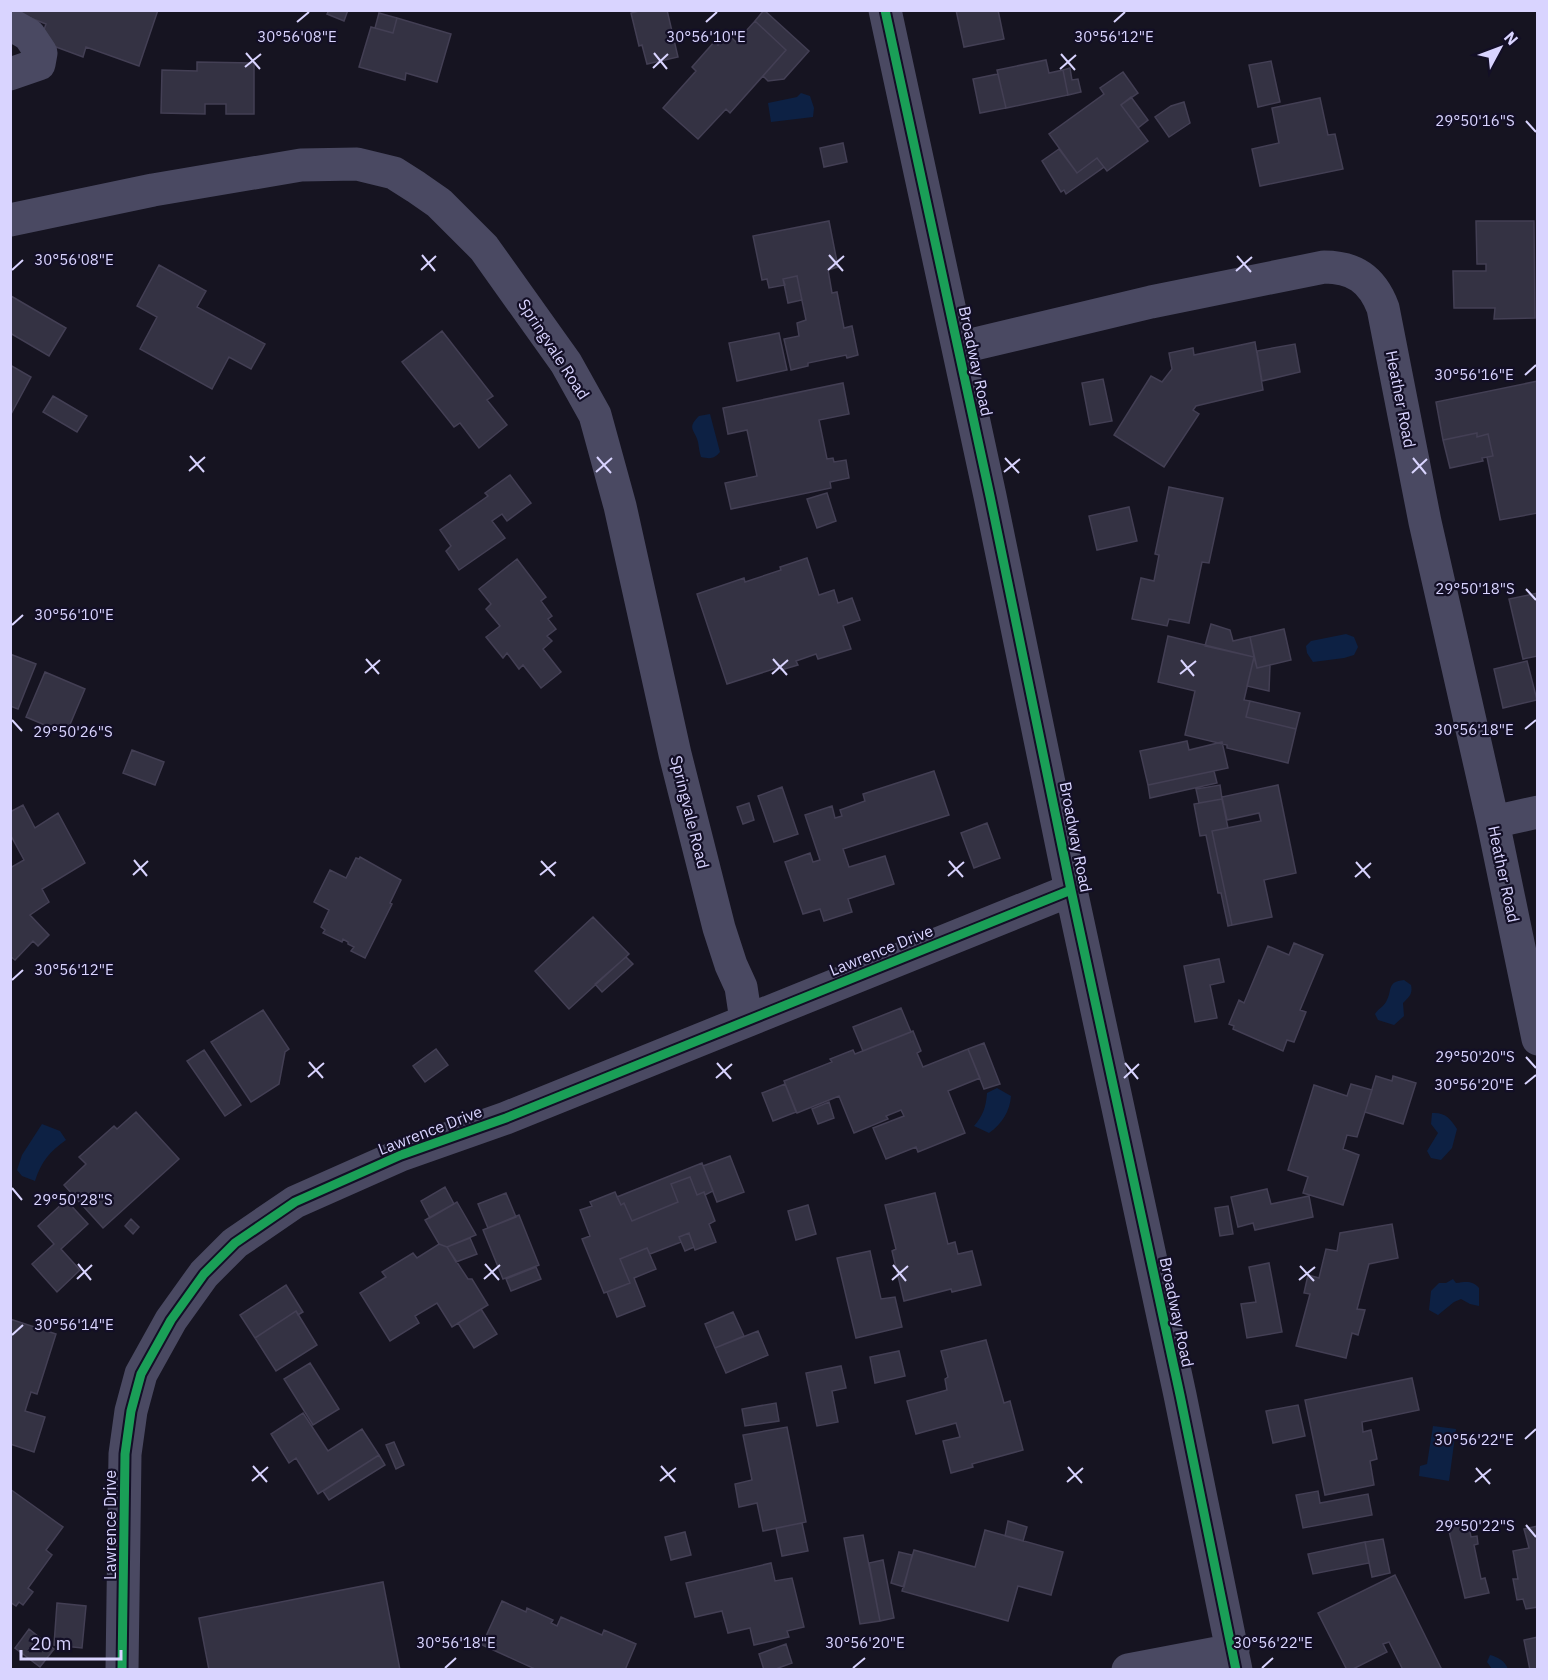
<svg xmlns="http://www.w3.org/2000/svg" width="1548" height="1680" font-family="'IBM Plex Sans',sans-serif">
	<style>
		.water { fill: #0d2144 }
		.building { fill: #343243; stroke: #433f54; stroke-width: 1.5 }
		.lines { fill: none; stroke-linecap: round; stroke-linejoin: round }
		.minor { stroke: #4a4962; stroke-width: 33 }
		.cycleway-casing { stroke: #130f26; stroke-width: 13 }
		.cycleway { stroke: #1a9f57; stroke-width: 9 }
		.ticks { fill: none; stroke: #d9d4ff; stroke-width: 2 }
		.labels { text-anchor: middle; stroke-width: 4.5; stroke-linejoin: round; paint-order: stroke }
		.street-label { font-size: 16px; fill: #d9d4ff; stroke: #130f26 }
		.ticks-label { font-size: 15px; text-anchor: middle; fill: #d9d4ff; stroke: #130f26; stroke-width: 4.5; stroke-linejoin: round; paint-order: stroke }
	</style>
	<rect width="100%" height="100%" fill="#161421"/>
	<!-- water -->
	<path class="water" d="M801,93L810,96L814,108L813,117L771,122L768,103L797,97Z
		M710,414L720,452C714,459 710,459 701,457C699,451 699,447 698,442C695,429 686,429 699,416Z
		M1346,634L1354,637L1358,647L1354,655L1344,658L1313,662L1307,653L1306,646L1311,641Z
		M1404,980L1411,985C1413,994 1409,997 1403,1003L1404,1016L1394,1025L1378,1020L1375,1014C1378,1009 1383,1007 1386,1002C1393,990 1386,982 1404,980Z
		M997,1088L1011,1096C1010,1111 1002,1124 989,1133L974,1126C983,1116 986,1107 987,1093Z
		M1432,1113C1445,1112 1451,1119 1457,1129L1452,1148L1441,1160L1431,1158L1427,1151L1438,1133L1431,1124Z
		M42,1124L60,1131L66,1140C50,1151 41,1162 35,1181L22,1176L17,1170L22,1155Z
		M1453,1279L1456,1283C1466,1282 1472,1280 1479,1288V1306L1470,1304L1461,1299L1454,1302L1438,1315L1429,1310L1431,1291L1439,1283H1446Z
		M1433,1426L1456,1429L1449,1481L1419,1476L1420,1466L1427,1464Z
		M1490,1655C1498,1657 1505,1661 1508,1669H1492L1487,1662Z"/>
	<!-- building -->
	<path class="building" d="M10,10H158L139,66L86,47L83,57L40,41L46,24Z
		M329,10H348L344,21L327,14Z
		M643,10H667L678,57L647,64L642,45L639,46L631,13Z
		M764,10L809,51L784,79L768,81L763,76L786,50L755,21Z
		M956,10H998L1004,39L964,47Z
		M379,13L397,18L393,33L375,28Z
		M397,18L451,34L437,82L406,73L405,80L359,67L371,27L393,33Z
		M755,21L786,50L730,113L726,109L698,139L663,108L696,71L692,67L715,41L718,45L728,34L736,42Z
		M1046,60L1049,73L1063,70L1068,95L1006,108L997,70Z
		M1271,61L1280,102L1258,107L1249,65Z
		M197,62L254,63V114H226V104H205V114L161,113L162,70L197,71Z
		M1070,68L1072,80L1078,79L1081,92L1068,95L1063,70Z
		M1123,72L1138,93L1121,105L1148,141L1107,171L1097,158L1077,173L1049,134L1104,94L1100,88Z
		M998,74L1006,108L980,113L973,79Z
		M1131,97L1148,120L1138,128L1121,105Z
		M1320,98L1328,135L1335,134L1343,169L1260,186L1252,149L1279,143L1272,108Z
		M1184,102L1190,123L1169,137L1155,117L1171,106Z
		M843,143L847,162L824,167L820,148Z
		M1059,149L1077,173L1097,158L1104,167L1066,194L1064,190L1061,192L1042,161Z
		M829,221L838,267L828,270L832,293L837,292L844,328L852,326L858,355L847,358L846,355L808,363V366L791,370L784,339L799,336L797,323L806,320L797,276L783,279L785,285L769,288L767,279L762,280L753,236Z
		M1476,221H1534L1535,318L1494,319L1495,308H1454L1453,271H1486V264H1477Z
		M159,265L206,291L197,307L265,344L251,369L229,357L212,389L140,349L157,317L137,306Z
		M797,276L802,300L788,303L783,279Z
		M11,296L66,328L49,356L10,333Z
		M442,331L493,396L487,400L507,425L479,448L460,423L454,427L402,362Z
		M779,333L787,370L737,381L729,343Z
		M1255,342L1263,390L1196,406L1193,410L1199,414L1164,467L1114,435L1151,376L1162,382L1172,369L1169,353L1193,348L1194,355Z
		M1295,344L1300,372L1262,381L1257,351Z
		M10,365L31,377L10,416Z
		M1103,379L1112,421L1090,425L1082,383Z
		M1538,381V513L1500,520L1487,457L1493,456L1488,434L1477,437V433L1443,440L1436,402Z
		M843,383L849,414L819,420L827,459L833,458L834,462L846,460L849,478L830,482L831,488L731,509L725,483L757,476L747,430L728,434L723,408Z
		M53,396L87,416L77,432L43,412Z
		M1477,433V437L1488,434L1493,456L1482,458L1483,461L1450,468L1443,440Z
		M510,475L531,503L507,521L502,514L492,521L505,538L459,570L446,551L451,546L440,530L488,496L485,493Z
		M1169,487L1223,498L1209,563L1202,562L1189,623L1169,619L1167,626L1132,619L1141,578L1154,581L1159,555L1155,554Z
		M827,493L836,521L817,528L807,499Z
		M1129,507L1137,541L1097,550L1089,516Z
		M807,558L819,595L834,590L838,603L852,598L860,620L843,626L851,649L818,659L816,654L796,661L798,665L781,670L780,667L727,684L697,594L744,578L745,582L781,570L780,567Z
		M517,559L546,597L541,601L552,616L548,619L556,629L547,636L552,641L543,649L561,672L541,688L523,665L519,669L507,653L503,658L486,637L500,626L486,609L491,604L479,589Z
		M1538,593V656L1523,659L1509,599Z
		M1211,624L1230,630L1233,641L1250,637L1254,657L1205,646Z
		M1284,629L1291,660L1257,668L1250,637Z
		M1168,636L1254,657L1244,700L1250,701L1246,717L1296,729L1288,763L1227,748V745L1185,735L1195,691L1158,682Z
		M10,654L36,664L18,709L10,706Z
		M1254,657L1257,668L1270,665L1269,691L1247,686Z
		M1527,661L1537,700L1503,708L1494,669Z
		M45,672L85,689L66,734L26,717Z
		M1250,701L1300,713L1296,729L1246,717Z
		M1187,741L1189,750L1222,742L1228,768L1148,785L1140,751Z
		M132,750L164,762L155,785L123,773Z
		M934,771L949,815L843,849L849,867L885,856L894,884L848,899L852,912L824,921L820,909L803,914L785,862L810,853L813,862L820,860L805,815L832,806L835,818L842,816L840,810L865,801L863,794Z
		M1214,771L1217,783L1150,798L1148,785Z
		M1220,785L1222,799L1199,803L1196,789Z
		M1278,785L1296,873L1264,880L1272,917L1232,925L1212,831L1261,821L1259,813L1227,820L1222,797Z
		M782,787L798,834L774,842L758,796Z
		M1222,799L1228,828L1212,831L1232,925L1228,926L1221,893H1218L1206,835L1200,836L1194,804Z
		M749,803L754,820L743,824L737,807Z
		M23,805L35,828L58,813L85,863L42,889L49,902L30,915L49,935L38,946L33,941L15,960L10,956V868L24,860L10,834V812Z
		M987,823L1000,858L974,868L961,833Z
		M360,857L401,880L390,903L392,904L365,958L351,951L354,947L348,944V942L343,939L342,942L323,933L325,930L321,927L329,910L314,902L330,870L346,878L356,858L359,859Z
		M593,917L629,954L569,1009L535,971Z
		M1294,943L1323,955L1300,1010L1306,1012L1294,1042L1287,1040L1283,1051L1233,1029L1234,1026L1229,1024L1239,1000L1244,1003L1268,946L1289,955Z
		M626,957L633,964L602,992L595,984Z
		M1219,959L1224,982L1210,985L1217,1018L1195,1022L1184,966Z
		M901,1008L911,1032L863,1051L853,1027Z
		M263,1010L289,1049L285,1052L279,1084L251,1102L211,1042Z
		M913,1031L921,1051L917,1053L923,1067L968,1049L980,1078L948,1091L965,1133L918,1152L916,1147L886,1159L873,1128L904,1116L901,1110L886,1116L888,1119L854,1133L839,1096L797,1113L784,1081L832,1062L830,1059L853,1050L855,1054Z
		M984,1043L1000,1084L984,1089L968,1049Z
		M436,1049L448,1065L425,1082L413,1066Z
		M204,1050L241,1105L225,1116L187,1061Z
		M1376,1076L1392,1081L1393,1076L1416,1083L1403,1124L1365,1112Z
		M785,1084L796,1112L773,1121L762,1093Z
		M1351,1084L1372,1090L1357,1137L1347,1135L1343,1149L1359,1155L1343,1205L1303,1193L1308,1177L1288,1170L1314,1085L1347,1096Z
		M829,1102L834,1118L818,1124L812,1109Z
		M136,1112L179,1159L103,1228L64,1185L86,1164L79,1157L114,1126L117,1129Z
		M730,1156L744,1192L717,1202L703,1166Z
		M702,1163L713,1191L705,1195L704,1192L697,1195L690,1177L671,1184L678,1202L632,1221L624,1203L621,1205L617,1197Z
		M690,1177L697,1195L704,1192L715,1221L709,1224L716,1242L695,1250L689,1233L679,1237L681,1242L650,1254L647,1248L620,1259L630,1283L604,1293L582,1239L590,1236L580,1210L592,1206L590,1202L615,1192L621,1205L624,1203L632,1221L678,1202L671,1184Z
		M445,1187L454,1204L430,1218L421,1201Z
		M1267,1189L1271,1204L1309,1196L1313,1217L1255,1230L1253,1223L1238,1227L1231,1197Z
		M506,1193L516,1217L488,1228L478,1204Z
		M935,1193L948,1244L955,1242L958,1254L972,1251L981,1285L952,1292L951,1289L904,1301L892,1251L896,1249L885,1205Z
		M66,1200L88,1224L61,1249L80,1270L57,1292L32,1264L54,1244L38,1226Z
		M457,1202L476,1235L447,1247L439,1244L425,1220Z
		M808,1205L816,1234L796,1240L788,1211Z
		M1228,1206L1233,1234L1220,1236L1215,1208Z
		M519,1215L539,1265L503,1279L483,1230Z
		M131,1219L139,1227L133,1234L125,1226Z
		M1392,1224L1398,1258L1369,1264L1357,1309L1365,1310L1358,1335L1352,1333L1346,1358L1296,1346L1310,1294L1304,1293L1308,1275L1319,1278L1326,1249L1337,1251L1340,1233Z
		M689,1233L694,1247L685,1251L679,1237Z
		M470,1238L477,1254L456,1262L447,1247Z
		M439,1244L447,1247L468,1279H472L488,1305L452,1327L437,1303L415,1316L419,1323L390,1341L360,1293L386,1277L382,1272L413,1253L417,1258Z
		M647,1248L656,1269L634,1278L645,1306L617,1317L607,1292L630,1283L620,1259Z
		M870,1251L881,1299L895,1297L902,1327L856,1338L837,1258Z
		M1269,1263L1282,1332L1247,1338L1241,1304L1256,1302L1249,1267Z
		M536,1267L541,1279L511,1291L506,1279Z
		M286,1285L303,1312L298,1315L296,1311L255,1338L240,1315Z
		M481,1309L497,1334L474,1348L458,1323Z
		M296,1311L317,1345L276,1371L255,1338Z
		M733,1312L744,1336L715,1348L705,1324Z
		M10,1319L56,1334L37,1394L31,1392L25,1411L45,1417L34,1452L10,1444Z
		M758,1331L768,1355L726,1373L715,1348Z
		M986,1340L1004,1403L1010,1401L1023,1450L972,1464L973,1467L951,1473L943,1441L960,1437L956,1423L916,1434L907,1401L947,1390L945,1379L948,1377L941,1351Z
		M899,1351L905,1376L875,1383L870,1357Z
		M310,1363L339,1409L313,1425L284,1379Z
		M841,1366L846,1388L832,1391L838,1422L817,1426L806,1373Z
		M1412,1378L1419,1410L1362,1422L1363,1432L1371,1430L1377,1459L1370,1461L1374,1485L1325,1495L1305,1400Z
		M776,1403L779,1421L745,1426L742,1409Z
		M1298,1405L1305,1436L1273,1443L1266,1411Z
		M303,1413L328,1451L362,1429L379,1455L318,1494L296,1458L289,1463L271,1434Z
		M787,1427L806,1522L763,1531L757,1503L739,1507L735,1484L752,1480L743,1435Z
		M394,1442L404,1465L396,1469L386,1445Z
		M379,1455L385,1465L329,1500L323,1491Z
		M10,1489L63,1527L46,1550L52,1555L28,1588L33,1592L23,1605L19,1602L16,1606L10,1602Z
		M1318,1491L1320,1503L1368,1494L1372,1515L1303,1528L1296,1495Z
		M1008,1521L1027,1527L1023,1541L1005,1536Z
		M1468,1522L1471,1537L1477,1536L1478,1544L1474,1545L1481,1579L1485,1578L1489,1593L1465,1598L1448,1527Z
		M802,1523L808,1551L782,1556L776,1528Z
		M1538,1526V1607L1526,1609L1523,1599L1517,1600L1513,1579H1518L1513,1551L1529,1548L1524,1529Z
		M985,1530L1063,1552L1051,1595L1018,1586L1008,1621L902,1591L914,1550L975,1567Z
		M685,1532L691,1555L671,1560L665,1537Z
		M863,1535L880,1621L860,1624L844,1538Z
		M1383,1539L1390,1573L1372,1577L1365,1542Z
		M1365,1542L1369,1563L1313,1574L1308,1554Z
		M899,1552L912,1555L904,1587L891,1583Z
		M883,1560L894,1618L880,1621L869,1563Z
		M771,1563L775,1581L792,1578L804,1627L787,1631L789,1637L754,1645L750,1628L728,1633L722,1611L695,1617L686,1583Z
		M1395,1575L1442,1670H1403L1389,1642L1383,1644L1387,1652L1351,1670H1347L1318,1613Z
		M383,1582L400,1670H209L199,1618Z
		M502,1601L526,1612L527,1608L553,1620L551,1623L557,1626L561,1617L602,1635L604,1630L636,1644L625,1670H532L533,1668L482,1645Z
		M57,1603L86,1606L82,1648L54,1645Z
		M29,1629L54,1649L40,1667L15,1648Z
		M1538,1637V1670H1530L1524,1640Z
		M786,1644L792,1663L773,1670H764L759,1654Z"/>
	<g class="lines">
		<!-- minor -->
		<path class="minor" d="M885,10L990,496L1071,890L1180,1395L1236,1670
			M10,24L29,35L41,53L39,64L10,74
			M10,220L153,190L301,165L357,164L394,173L416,187L439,203L484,248L566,363L595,415L620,506L675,754L719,928L731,965L741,987L746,1020
			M958,348L1151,302L1324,267C1354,267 1372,279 1383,308L1425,522L1493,822L1538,1039
			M1493,822L1538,812
			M122,1670L125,1454L131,1411L141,1374L171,1320L204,1274L235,1243L295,1202L401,1155L506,1118L1071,890
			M1128,1670L1233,1650"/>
		<defs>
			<path id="cycleway" d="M885,10L990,496L1071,890L1180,1395L1236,1670
				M122,1670L125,1454L131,1411L141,1374L171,1320L204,1274L235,1243L295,1202L401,1155L506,1118L1071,890"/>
		</defs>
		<!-- cycleway casing -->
		<use href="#cycleway" class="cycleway-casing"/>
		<!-- cycleway -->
		<use href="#cycleway" class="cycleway"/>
	</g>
	<!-- ticks -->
	<path class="ticks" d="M297,22L309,12M706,22L717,12M1114,22L1125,12M246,53L260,69M654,53L667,69M1061,54L1075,70M245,67L261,54M653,68L668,54M1060,69L1076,55M1526,121L1536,132M422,255L435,271M829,255L843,271M1237,256L1251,272M12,270L23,260M421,270L436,256M828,270L844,256M1236,271L1252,257M1525,375L1536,365M190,456L204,472M597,457L611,473M1005,458L1019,473M1413,458L1426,474M189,471L205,457M596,472L612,458M1004,472L1020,459M1412,473L1427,459M1526,589L1536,600M12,625L23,615M366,659L379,674M773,659L787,675M1181,660L1194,676M365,673L380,660M772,674L788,660M1180,674L1196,661M12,720L22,731M1525,729L1536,720M134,860L147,876M541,861L555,876M949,861L963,877M1356,862L1370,878M133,875L148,861M540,875L556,862M948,876L964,862M1355,877L1371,863M12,980L23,970M1526,1057L1536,1068M309,1062L323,1078M717,1063L731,1079M1125,1063L1138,1079M308,1077L324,1063M716,1078L732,1064M1124,1078L1139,1064M1525,1084L1536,1075M12,1188L22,1200M78,1264L91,1280M485,1264L499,1280M893,1265L906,1281M1300,1266L1314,1281M77,1279L92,1265M484,1279L500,1265M892,1280L908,1266M1299,1280L1315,1267M12,1335L23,1325M1525,1439L1536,1429M253,1466L267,1482M661,1466L675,1482M1068,1467L1082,1483M1476,1468L1490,1484M252,1481L268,1467M660,1481L676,1468M1067,1482L1083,1468M1475,1482L1491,1469M1526,1525L1536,1537M445,1668L456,1658M853,1668L865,1658M1262,1668L1273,1658"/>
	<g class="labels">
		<!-- street labels -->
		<g class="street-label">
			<text transform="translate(554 349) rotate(57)" y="6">Springvale Road</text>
			<text transform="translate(976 361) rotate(78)" y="6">Broadway Road</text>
			<text transform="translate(1401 399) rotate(79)" y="6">Heather Road</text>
			<text transform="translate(690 812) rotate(76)" y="6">Springvale Road</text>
			<text transform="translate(1076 837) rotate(79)" y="6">Broadway Road</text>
			<text transform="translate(1504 874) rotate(78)" y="6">Heather Road</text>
			<text transform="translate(881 950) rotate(-22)" y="6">Lawrence Drive</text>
			<text transform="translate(430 1130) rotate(-21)" y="6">Lawrence Drive</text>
			<text transform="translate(1177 1312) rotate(78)" y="6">Broadway Road</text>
			<text transform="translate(110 1525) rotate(-90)" y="6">Lawrence Drive</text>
		</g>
	</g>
	<g class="ticks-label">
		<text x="297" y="42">30°56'08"E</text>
		<text x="706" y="42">30°56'10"E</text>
		<text x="1114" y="42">30°56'12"E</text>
		<text x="1475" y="126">29°50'16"S</text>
		<text x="74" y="265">30°56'08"E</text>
		<text x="1474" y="380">30°56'16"E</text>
		<text x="1475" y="594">29°50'18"S</text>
		<text x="74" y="620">30°56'10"E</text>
		<text x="1474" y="735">30°56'18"E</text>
		<text x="73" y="737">29°50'26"S</text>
		<text x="74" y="975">30°56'12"E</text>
		<text x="1475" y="1062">29°50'20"S</text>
		<text x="1474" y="1090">30°56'20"E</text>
		<text x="73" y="1205">29°50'28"S</text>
		<text x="74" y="1330">30°56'14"E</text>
		<text x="1474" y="1445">30°56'22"E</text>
		<text x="1475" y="1531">29°50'22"S</text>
		<text x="456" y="1648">30°56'18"E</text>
		<text x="865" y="1648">30°56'20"E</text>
		<text x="1273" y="1648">30°56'22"E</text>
	</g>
	<!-- border -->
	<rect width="1548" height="1680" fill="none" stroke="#d9d4ff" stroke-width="24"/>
	<!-- north arrow -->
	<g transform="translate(1500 48) rotate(49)" stroke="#130f26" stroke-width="4.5" paint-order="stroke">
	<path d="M0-4.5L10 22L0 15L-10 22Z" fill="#d9d4ff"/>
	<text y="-9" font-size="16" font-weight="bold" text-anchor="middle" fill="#d9d4ff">N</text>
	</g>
	<!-- scale -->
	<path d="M21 1650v9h100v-9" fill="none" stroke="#d9d4ff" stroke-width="3"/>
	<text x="30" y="1650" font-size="18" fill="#d9d4ff" stroke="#130f26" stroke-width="4.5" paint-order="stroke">20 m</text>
</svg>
